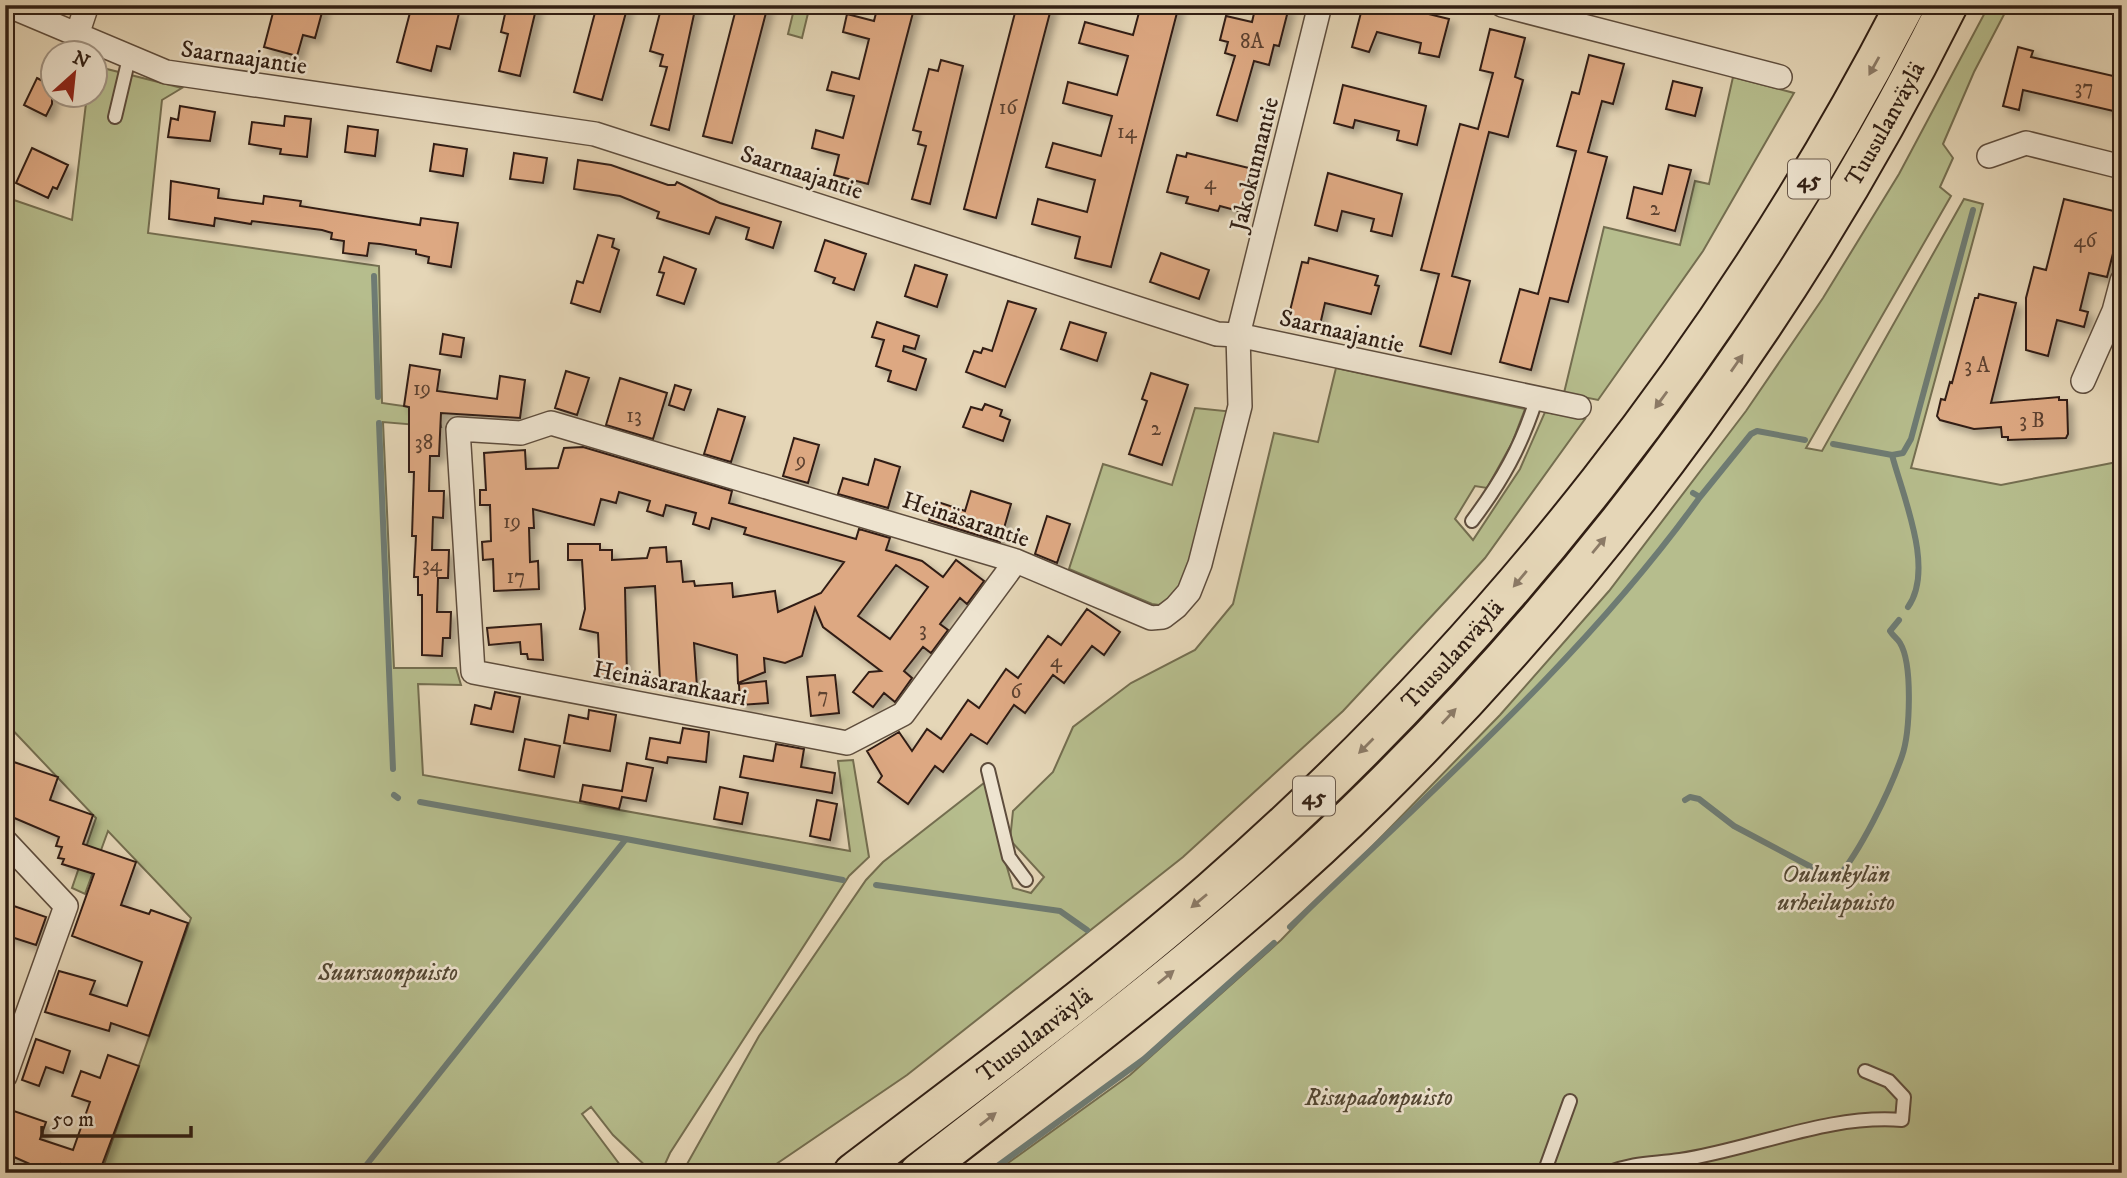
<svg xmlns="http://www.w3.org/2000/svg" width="2127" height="1178" font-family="'IM FELL DW Pica',serif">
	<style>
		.green { fill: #b6bd8d; stroke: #746e50; stroke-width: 2 }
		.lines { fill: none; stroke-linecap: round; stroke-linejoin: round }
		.stream { stroke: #6e7b73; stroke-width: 6 }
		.building { fill: #dda882; stroke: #311f14; stroke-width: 2; fill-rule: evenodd; filter: url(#shadow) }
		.lane-casing { stroke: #5e4d3d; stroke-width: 16 }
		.street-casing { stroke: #5e4d3d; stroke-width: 26 }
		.highway-casing { stroke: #311f14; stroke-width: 42 }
		.lane { stroke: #eee4d0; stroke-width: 12 }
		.street { stroke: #eee4d0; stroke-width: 23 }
		.highway { stroke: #e5d6b7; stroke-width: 38 }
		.oneway { fill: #8b7a66 }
		.labels { text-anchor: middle; stroke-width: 5; stroke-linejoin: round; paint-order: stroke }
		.number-label { font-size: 21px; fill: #5c4130 }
		.shield { fill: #eee4d0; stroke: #6a5a4c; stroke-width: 2 }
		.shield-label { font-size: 23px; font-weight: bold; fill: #311f14 }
		.street-label { font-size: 24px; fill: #311f14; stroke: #eee4d0 }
		.park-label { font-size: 24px; font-style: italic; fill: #524632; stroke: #eee4d0 }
	</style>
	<defs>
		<filter id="shadow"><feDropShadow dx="5.5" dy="5.5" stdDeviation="3.5" flood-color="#0004"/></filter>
	</defs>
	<rect width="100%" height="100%" fill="#e5d6b7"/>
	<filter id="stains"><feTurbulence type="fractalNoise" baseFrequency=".00286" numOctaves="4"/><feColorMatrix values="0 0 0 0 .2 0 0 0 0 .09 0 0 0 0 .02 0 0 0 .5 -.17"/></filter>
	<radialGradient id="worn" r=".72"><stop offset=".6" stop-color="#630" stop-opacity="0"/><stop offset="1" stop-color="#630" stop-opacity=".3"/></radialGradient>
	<!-- green -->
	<path class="green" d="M795,5H810L802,38L788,34Z
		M1989,5H2009L1974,72L1943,144L1953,158L1940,187L1951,196L1806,448L1822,451L1964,199L1983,204L1911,468L2001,485L2122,461V1173H994L1130,1075L1281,940L1500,715L1609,591L1746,411L1823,298L1899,174Z
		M95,66L182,88L162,100L148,233L379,266L382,403L437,411L441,427L383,422L394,668H456L461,685L418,684L423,775L850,851L838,761L853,760L869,857L849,876L670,1153L661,1173H653L613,1135L591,1107L582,1114L626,1173H101L191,918L108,831L85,894L72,888L96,818L5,722V197L72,220L87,95L94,94Z
		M1733,77L1794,93L1703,251L1598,400L1564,393L1604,227L1680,245L1695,181L1709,184Z
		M1336,368L1525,409L1512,443L1487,488L1475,486L1455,519L1473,540L1520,469L1545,412L1585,419L1485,558L1455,591L1343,711L1183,857L907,1075L763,1173H682L759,1036L866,880L883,862L984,783L990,792L1000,843L1013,888L1031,893L1044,877L1010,840L1013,811L1053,772L1073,727L1131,683L1195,650L1233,604L1274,433L1318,442Z
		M1195,408L1235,412L1182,586L1176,595L1159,605L1152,604L1069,569L1103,464L1172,485Z"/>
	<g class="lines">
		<!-- stream -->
		<path class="stream" d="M374,276L378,397
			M379,423L393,769
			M1833,444L1892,455L1903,453L1911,439L1973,210
			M1892,455C1903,497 1935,569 1908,607
			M1693,493L1700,497L1751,434L1757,431L1805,440
			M394,795L398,798
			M1685,800L1690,797L1699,799L1734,826L1836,880C1861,850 1889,793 1902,756C1910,733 1913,664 1900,643C1898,639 1893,636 1890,631L1899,620
			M420,802L626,839
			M876,885L1060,911L1087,930
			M1290,927C1432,790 1585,657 1700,497
			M360,1173L626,839L843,880
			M988,1173L1144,1059L1274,943"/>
	</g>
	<!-- building -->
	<path class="building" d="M275,5H324L315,38L303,35L297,56L264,47Z
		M412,5H448L446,10L459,13L450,49L437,46L431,71L397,62Z
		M507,5H537L520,76L499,71L508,34L501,32Z
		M597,5H628L602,100L574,92Z
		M662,5H696L669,130L651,125L667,67L660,66L663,55L650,51Z
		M737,5H768L732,143L703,136Z
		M878,5H915L868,184L834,175L839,155L812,148L816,130L843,138L854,96L827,90L832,72L859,79L869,39L843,32L847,14L874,21Z
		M1017,5H1052L996,218L964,209Z
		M1141,5H1179L1111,267L1075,258L1080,237L1032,224L1038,199L1087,212L1095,180L1046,167L1053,143L1101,156L1112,116L1063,103L1068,82L1117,95L1128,56L1079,43L1085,22L1133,35Z
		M1256,5L1289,7L1279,46L1274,45L1269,65L1254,61L1237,121L1217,115L1235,56L1225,53L1228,42L1220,40L1226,16L1252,22Z
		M1363,5H1392L1449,19L1439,57L1419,53L1421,43L1377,32L1369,52L1352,47Z
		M1490,29L1525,38L1515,77L1523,80L1508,137L1489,132L1452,276L1470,281L1451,354L1420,346L1439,274L1421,270L1460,124L1478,129L1493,73L1480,70Z
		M2018,47L2033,51L2031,57L2122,78V113L2023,90L2019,110L2003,106Z
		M1589,55L1624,64L1613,104L1602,101L1588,152L1607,157L1568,302L1550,298L1531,370L1500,362L1520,289L1538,294L1576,151L1557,146L1572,92L1579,94Z
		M941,60L963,66L930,204L912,199L926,146L918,144L921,132L913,130L929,69L938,71Z
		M37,78L52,86V104L46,116L24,105Z
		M1673,81L1702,88L1695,116L1666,109Z
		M1343,85L1426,106L1417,145L1397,140L1399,131L1355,120L1353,128L1334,123Z
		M180,106L215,112L210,141L168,137L171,118L178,120Z
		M285,116L311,119L307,157L280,154L281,149L249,144L252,122L284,126Z
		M348,126L378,130L375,156L345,152Z
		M434,144L467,149L463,176L430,171Z
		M32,148L68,165L57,189L53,187L48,198L16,183Z
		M514,153L547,158L543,183L510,179Z
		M1187,153L1253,169L1242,212L1220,206L1218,211L1186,203L1188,197L1167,192L1177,155L1186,157Z
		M578,160L611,165L668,185H675L677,182L720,203L781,222L773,248L746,239L749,228L716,217L709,234L657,218L659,212L620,196L574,189Z
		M1669,165L1691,170L1675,231L1627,218L1634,187L1662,194Z
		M1328,173L1402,194L1392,236L1371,231L1374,219L1342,211L1337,231L1315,225Z
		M171,181L219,189L218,198L263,204L264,196L301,201L300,206L420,225L421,218L458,223L451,267L428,263L429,257L416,254V250L380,244L369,243L367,256L343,253L344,241L331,239L332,233L322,230L252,221L251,224L215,218L214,226L169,219Z
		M2064,199L2122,213V218L2107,277L2089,273L2080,310L2088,312L2084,327L2057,320L2048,356L2026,350V298L2034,267L2046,270Z
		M598,235L614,239L612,247L619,250L600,312L571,303L577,281L583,283Z
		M825,240L866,254L854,290L833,283L835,278L815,271Z
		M1161,253L1209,270L1199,299L1150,282Z
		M664,257L696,269L684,304L657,295L664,273L659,272Z
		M1309,258L1378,276L1375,285L1379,286L1371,314L1325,303L1320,325L1288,319L1302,262L1308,263Z
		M915,265L947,275L937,307L905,296Z
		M1979,294L2016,303L1991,403L2059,397V400H2067L2068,434L2066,438L2008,440V437H2002L2001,427L1974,429L1940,420L1937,416L1941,399L1945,400L1950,382L1952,383L1975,298H1978Z
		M1008,301L1036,309L1005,387L966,372L974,351L981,353L983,348L992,351Z
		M877,322L919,336L915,349L904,346L903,351L926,359L916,390L888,381L891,371L876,366L884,340L872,337Z
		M1070,322L1106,333L1097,361L1061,349Z
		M443,334L464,338L461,357L440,354Z
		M410,365L440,370L437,391L497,399L500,376L525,380L520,418L441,413L439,456H430L429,491H444L443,518L433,517L432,550H449L448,578H438L437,612H451L450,638H443L442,656L422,655V595H418V577H414L416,536H412L414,472H409V407L404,406Z
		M566,371L589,378L577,415L555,408Z
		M1151,373L1188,385L1162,465L1129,454L1147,401L1142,399Z
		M620,378L667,393L653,439L606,425Z
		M675,385L691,390L684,410L669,405Z
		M985,404L1002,410L1000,416L1010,420L1003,441L963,427L971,407L982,410Z
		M718,409L745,417L731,462L704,454Z
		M794,438L819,445L808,483L783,476Z
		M583,447L732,491L729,503L856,539L859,529L890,538L886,550L922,561L943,577L956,560L984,581L967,604L960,598L940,624L948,630L931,653L923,647L904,671L912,678L895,702L884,693L873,707L853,692L869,672L881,671L823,627L815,608L802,656L785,663L764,658L765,672L738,683L737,655L694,643L697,687L667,690L666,680L660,681L655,586L625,588L627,677L600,679L598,633L580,629L585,609L582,560H568V544H600V550H612V560L647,558L650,548L666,547L667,562L681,561L683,582L694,581L695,586L732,583L733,597L775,591L778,612L821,593L844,562L744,534L746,528L712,518L709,529L693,524L696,513L666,505L663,516L647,511L650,501L619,492L616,503L601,499L594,525L533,509L534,528H529L530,562L538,561L539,589L494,591L493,559L483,560L482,542L491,541L490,505H480V490H486L484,453L525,450L526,469L558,468L564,448ZM896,565L928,587L890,639L858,616Z
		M875,459L900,467L888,508L838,494L843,478L868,485Z
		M971,491L1011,504L1000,542L929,520L935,501L965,511Z
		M1047,516L1070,524L1057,563L1035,554Z
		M1087,609L1120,632L1104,655L1092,646L1064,683L1053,675L1025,713L1014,705L987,744L971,734L943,772L935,766L908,804L878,782L882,776L867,751L899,732L912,751L927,729L941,739L968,700L979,708L1006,669L1018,678L1048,636L1061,645Z
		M541,624L543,660L528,659L527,654H521L520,642L489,645L487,628Z
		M835,675L839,713L811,716L807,677Z
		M766,681L768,703L740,705L739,684Z
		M495,692L520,697L513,732L471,724L475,705L491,709Z
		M589,710L616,715L610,751L564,743L569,715L588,719Z
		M683,728L709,732L706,762L668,757L667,763L646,759L650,738L680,743Z
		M525,739L560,746L554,777L519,770Z
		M776,744L804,749L801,767L835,773L832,793L740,777L744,756L773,761Z
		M5,759L58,777L50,800L93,815L83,844L136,862L121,905L149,914L151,910L188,923L149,1036L111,1023L109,1031L45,1012L59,971L95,981L90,994L127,1006L142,962L72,936L94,874L62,864L64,859L58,858L62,847L56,846L59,837L5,814Z
		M627,763L653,768L646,801L622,797L619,809L580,801L583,785L622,791Z
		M720,787L748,793L742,824L714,819Z
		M817,800L837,804L830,840L810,836Z
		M5,903L46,917L36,945L5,935Z
		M36,1039L70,1051L63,1073L46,1067L39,1086L22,1080Z
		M108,1055L139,1066L99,1173H86L61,1164L58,1173H50L5,1153V1128L11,1110L46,1122L40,1139L73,1150L90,1102L72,1096L81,1071L100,1078Z"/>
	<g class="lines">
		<defs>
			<path id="lane" d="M115,117L129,58
				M1472,521C1502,481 1521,447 1536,400
				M988,770L1009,857L1026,880
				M1544,1173L1570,1101
				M1607,1173C1636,1162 1651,1164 1680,1160C1754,1149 1827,1114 1902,1120L1904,1097L1889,1081L1865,1071"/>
			<path id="street" d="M7,5L166,72L595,134L1217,334L1238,335L1579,407
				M1502,5L1780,77
				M77,35L87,5
				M1989,156L2026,143L2122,167
				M2083,381L2114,311L2122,281
				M1016,561L903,714L847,743L473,672L458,429L521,433L551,423L1016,561L1151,618L1163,617L1176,607L1189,592L1200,564L1240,406L1238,335L1320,5
				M5,841L66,906L5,1076"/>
			<g id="highway">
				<path id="s1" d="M853,1173C974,1081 1096,991 1211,891C1495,643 1732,341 1905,5"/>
				<path id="s2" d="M919,1173C1074,1052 1235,933 1375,794C1607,565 1803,297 1948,5"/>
			</g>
		</defs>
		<!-- lane casing -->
		<use href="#lane" class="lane-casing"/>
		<!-- street casing -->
		<use href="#street" class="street-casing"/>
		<!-- highway casing -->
		<use href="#highway" class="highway-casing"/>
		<!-- lane -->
		<use href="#lane" class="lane"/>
		<!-- street -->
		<use href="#street" class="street"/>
		<!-- highway -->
		<use href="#highway" class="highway"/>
	</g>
	<!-- one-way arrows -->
	<defs><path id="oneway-solid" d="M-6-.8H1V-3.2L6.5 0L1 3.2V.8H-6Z" transform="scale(1.75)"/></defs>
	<g class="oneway">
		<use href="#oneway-solid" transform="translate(1874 66) rotate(119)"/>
		<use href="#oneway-solid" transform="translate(1737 363) rotate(-55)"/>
		<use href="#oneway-solid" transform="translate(1661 400) rotate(126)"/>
		<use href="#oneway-solid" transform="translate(1599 545) rotate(-50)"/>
		<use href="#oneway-solid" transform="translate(1520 579) rotate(130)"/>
		<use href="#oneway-solid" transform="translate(1449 716) rotate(-47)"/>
		<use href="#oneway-solid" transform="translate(1366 746) rotate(135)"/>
		<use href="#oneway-solid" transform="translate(1199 901) rotate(140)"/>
		<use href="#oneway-solid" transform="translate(1166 977) rotate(-39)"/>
		<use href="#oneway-solid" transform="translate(988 1119) rotate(-38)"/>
	</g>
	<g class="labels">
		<!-- number labels -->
		<g class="number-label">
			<text x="1252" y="48">8A</text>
			<text x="2084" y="94">37</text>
			<text x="1008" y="114">16</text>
			<text x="1127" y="138">14</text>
			<text x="1210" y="189">4</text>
			<text x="1655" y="215">2</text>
			<text x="2085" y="247">46</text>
			<text x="1977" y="372">3 A</text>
			<text x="422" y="395">19</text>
			<text x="634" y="422">13</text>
			<text x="2032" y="427">3 B</text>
			<text x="1156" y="435">2</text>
			<text x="424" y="449">38</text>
			<text x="801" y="467">9</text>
			<text x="512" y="528">19</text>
			<text x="432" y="571">34</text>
			<text x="516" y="583">17</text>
			<text x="923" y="636">3</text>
			<text x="1056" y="667">4</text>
			<text x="1016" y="698">6</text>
			<text x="823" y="702">7</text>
		</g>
		<!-- shield labels -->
		<g class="shield">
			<rect x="1788" y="159.5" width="42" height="39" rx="5"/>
			<rect x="1293" y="776.5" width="42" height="39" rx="5"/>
		</g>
		<g class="shield-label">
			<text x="1809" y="187">45</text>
			<text x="1314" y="804">45</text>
		</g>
		<!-- street labels -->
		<g class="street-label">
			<text transform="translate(244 57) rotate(8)" y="8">Saarnaajantie</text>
			<text dy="8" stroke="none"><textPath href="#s2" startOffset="1438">Tuusulanväylä</textPath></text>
			<text transform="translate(1254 164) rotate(-76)" y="8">Jakokunnantie</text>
			<text transform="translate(802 172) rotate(18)" y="8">Saarnaajantie</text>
			<text transform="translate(1342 331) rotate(13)" y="8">Saarnaajantie</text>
			<text transform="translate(966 519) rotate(18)" y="8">Heinäsarantie</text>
			<text dy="8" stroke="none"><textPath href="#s1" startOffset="794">Tuusulanväylä</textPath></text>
			<text transform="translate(670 683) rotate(11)" y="8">Heinäsarankaari</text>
			<text dy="8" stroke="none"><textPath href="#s1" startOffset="228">Tuusulanväylä</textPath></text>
		</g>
		<!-- park labels -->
		<g class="park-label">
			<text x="1836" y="882">Oulunkylän<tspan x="1836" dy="28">urheilupuisto</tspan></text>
			<text x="388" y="980">Suursuonpuisto</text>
			<text x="1379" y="1105">Risupadonpuisto</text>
		</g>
	</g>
	<!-- margin -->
	<rect width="2127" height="1178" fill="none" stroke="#e5d6b7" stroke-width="28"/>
	<rect x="7" y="7" width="2113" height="1164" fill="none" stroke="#311f14" stroke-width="3.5"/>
	<rect x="14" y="14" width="2099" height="1150" fill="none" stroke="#311f14" stroke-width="2"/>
	<!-- north arrow -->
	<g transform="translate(74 74) rotate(27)"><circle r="33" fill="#eee4d0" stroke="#a29585" stroke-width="2"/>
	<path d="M0-5L12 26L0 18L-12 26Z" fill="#8f2418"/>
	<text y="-10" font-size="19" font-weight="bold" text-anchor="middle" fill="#311f14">N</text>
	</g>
	<!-- scale -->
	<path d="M42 1126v10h149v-10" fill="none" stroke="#311f14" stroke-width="3.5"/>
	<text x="52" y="1126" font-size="21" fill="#311f14" stroke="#eee4d0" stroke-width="5" paint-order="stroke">50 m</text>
	<rect width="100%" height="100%" filter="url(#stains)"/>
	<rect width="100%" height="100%" fill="url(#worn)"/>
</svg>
